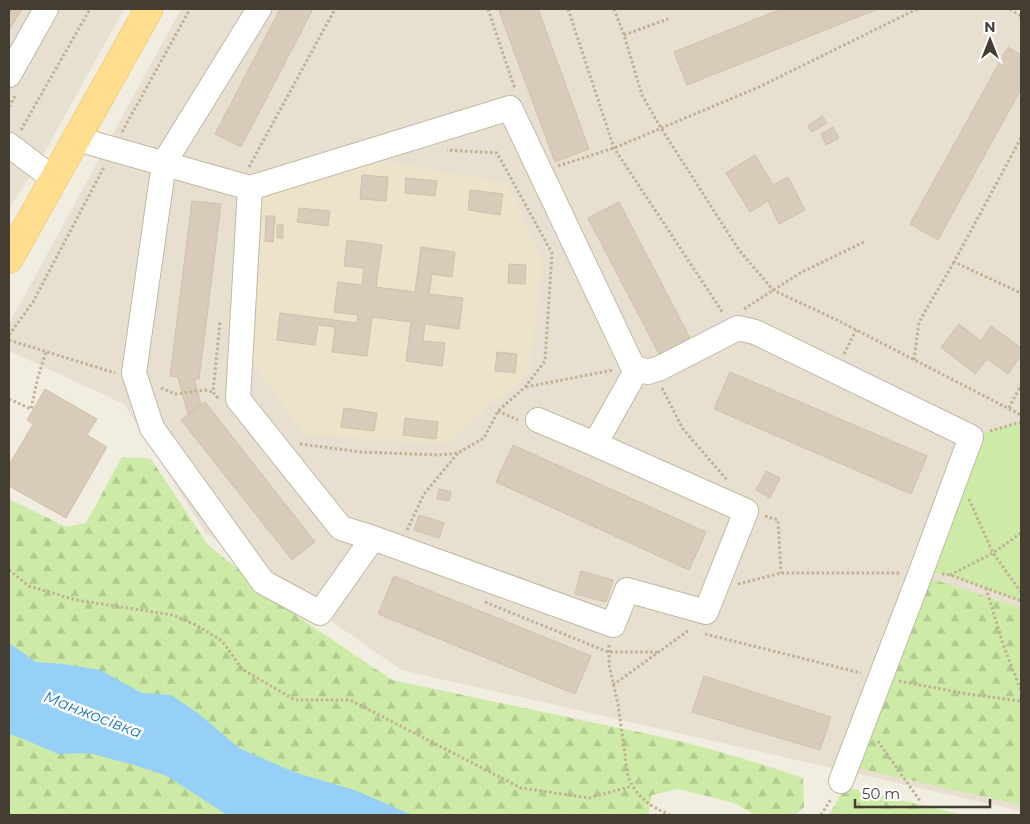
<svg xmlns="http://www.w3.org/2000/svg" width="1030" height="824" font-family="Montserrat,sans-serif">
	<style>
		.residential { fill: #e7dfcf }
		.education { fill: #ede3ca }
		.forest { fill: url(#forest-firs) }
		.garden { fill: #cdeba6 }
		.water { fill: #97d0f6 }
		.building { fill: #d8cbb9; stroke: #d0c0a9 }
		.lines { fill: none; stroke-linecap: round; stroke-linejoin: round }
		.minor-casing { stroke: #c1b8a6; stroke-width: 26 }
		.major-casing { stroke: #edbd54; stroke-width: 29 }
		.path { stroke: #c1b093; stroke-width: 3; stroke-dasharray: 2.5 2.5; stroke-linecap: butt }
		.minor { stroke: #fff; stroke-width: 24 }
		.major { stroke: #ffdd8e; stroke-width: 28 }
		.labels { text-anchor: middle; stroke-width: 5; stroke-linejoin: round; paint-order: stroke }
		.water-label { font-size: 16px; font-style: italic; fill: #237bb8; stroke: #fff }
	</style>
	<defs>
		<pattern id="forest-firs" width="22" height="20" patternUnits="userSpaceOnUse" patternTransform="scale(1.25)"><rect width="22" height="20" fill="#cdeba6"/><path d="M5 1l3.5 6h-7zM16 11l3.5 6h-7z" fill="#b1ca8f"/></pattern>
	</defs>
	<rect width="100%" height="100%" fill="#f2ede1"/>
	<!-- residential -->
	<path class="residential" d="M9,9H124L38,164L9,208Z
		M181,9H1010L1021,16V811L401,670L206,533L124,404L9,351V324Z"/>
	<!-- education -->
	<path class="education" d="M376,159L508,183L543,263L529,373L444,445L304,434L252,362L263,194Z"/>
	<!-- forest -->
	<path class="forest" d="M122,457L151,459L208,545L297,616L392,680L662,737C710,748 756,762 803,778L804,807L795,815H755L734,803L678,789L652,795L648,815H9V499L66,527L86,523Z
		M926,577L1021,608V805L852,767Z
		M845,787L964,815H829Z"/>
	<!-- garden -->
	<path class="garden" d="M1021,422V601L950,575L921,572L971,437Z"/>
	<!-- water -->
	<path class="water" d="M9,643L36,662L64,664L100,670L142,693L171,695L198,713L239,748L294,772L357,791L412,815H227L167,776L134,765L89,753L58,754L21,738L9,734Z"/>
	<!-- building -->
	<path class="building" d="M9,9H22L9,30Z
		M280,9H313L241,147L215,134Z
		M505,9H538L589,149L555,162L499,11Z
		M781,9H878L687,85L674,52Z
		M1008,47L1021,55V89L938,240L910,224Z
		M822,116L827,123L812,132L808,126Z
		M833,127L839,138L826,145L821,134Z
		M755,155L773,185L788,177L805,210L779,224L768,201L750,212L726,173Z
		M362,175L388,177L386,201L360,199Z
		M406,178L437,181L435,196L405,193Z
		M470,190L503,194L500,215L468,210Z
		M192,201L221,204L199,379H194L201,404L188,414L178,377L170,376Z
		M619,202L690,338L659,354L588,218Z
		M299,208L330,211L328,226L297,222Z
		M266,216H275L273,242L265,241Z
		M277,225H283V238H277Z
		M347,240L382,245L376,287L415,292L421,247L455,252L452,277L432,274L429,294L463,298L459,329L425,324L423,341L445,343L442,366L406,361L411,322L372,317L367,356L332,352L335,327L318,325L315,345L277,340L280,313L357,323L358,315L334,312L338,282L362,285L364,268L344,266Z
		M509,264L526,265L525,284L508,283Z
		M959,324L981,341L991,326L1021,348V355L1008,374L987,359L975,374L941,347Z
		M497,352L517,354L515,373L495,371Z
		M730,372L927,456L911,494L714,409Z
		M45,389L97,419L87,435L107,447L66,518L9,486V465L33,424L27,420Z
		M205,402L315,542L292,560L181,420Z
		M344,408L377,413L374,431L341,427Z
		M405,418L438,422L436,439L403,435Z
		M513,445L706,532L689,570L496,482Z
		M766,471L780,478L770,498L756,490Z
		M439,489L451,492L449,501L437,499Z
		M419,515L444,523L439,538L414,530Z
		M581,571L613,580L606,602L575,594Z
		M394,576L591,656L575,694L378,614Z
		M704,676L831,717L820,750L692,712Z"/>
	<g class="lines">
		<defs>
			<path id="minor" d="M259,9L164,163L134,373L152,428L263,582L320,613L373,538L613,625L627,590L706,612L746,511L595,444L637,369
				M9,75L46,9
				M77,139L250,188L510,108L633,367L648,372L660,368L738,328L755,332L971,437L921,572L841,781
				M9,145L54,179
				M250,188L238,399L341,528L373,538
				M538,420L595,444"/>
			<path id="major" d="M9,259L149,9"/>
		</defs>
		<!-- minor casing -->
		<use href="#minor" class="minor-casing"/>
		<!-- major casing -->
		<use href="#major" class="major-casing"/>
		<!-- path -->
		<path class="path" d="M488,9L515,89
			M568,9L614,148L723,313
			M614,9L624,35L642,95L661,128L739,250L773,290L837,320L1021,415
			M1010,9L1021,16
			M624,35L668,19
			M9,107L16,94
			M21,130L90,9
			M122,132L190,9
			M1021,138L954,262L1021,293
			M558,166L614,148L759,87L917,9
			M249,167L335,9
			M744,309L800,273L866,241
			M9,335L33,302L104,167
			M9,340L115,373
			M844,354L856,330
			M914,360L919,322L954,262
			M526,387L613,370
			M161,388L175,394L205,390L213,392
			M662,388L683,429L727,480
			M218,398L213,392L220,322
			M9,399L31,409L38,377L46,352
			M1009,408L1021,385
			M498,411L518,420
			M990,431L1021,422
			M300,444L361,452L439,455L458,453L484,438L498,411L525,387L545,361L552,253L497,153L447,150
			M969,499L993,553L1021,592
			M765,516L778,520L781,573
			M407,530L424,494L458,453
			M9,570L29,586L76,600L173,615L196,625L222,641L242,669L295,700H350L521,788L589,798L632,786
			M942,574L950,575L1021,601
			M950,575L993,553L1021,533
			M738,584L781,573H901
			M986,588L1003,644L1021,691
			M485,602L608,652H657
			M705,634L861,673
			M609,645V665L618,704L628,777C638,799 650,806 670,815
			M899,681L967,694L1021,701
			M613,685L689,630
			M878,741L920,801
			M821,815L831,799"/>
		<!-- minor -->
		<use href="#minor" class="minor"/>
		<!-- major -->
		<use href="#major" class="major"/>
	</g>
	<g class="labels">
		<!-- water labels -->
		<g class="water-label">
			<text transform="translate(93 714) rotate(21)" y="6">Манжосівка</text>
		</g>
	</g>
	<!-- border -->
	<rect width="1030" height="824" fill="none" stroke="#443d32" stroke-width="20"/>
	<!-- north arrow -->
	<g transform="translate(990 40)" stroke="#ffffff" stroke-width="4" paint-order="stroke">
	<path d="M0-4L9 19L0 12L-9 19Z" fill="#443d32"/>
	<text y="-8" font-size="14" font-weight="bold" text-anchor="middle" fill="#443d32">N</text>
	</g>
	<!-- scale -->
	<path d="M855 799v8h135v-8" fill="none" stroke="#443d32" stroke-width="2.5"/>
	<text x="862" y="799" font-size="15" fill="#443d32" stroke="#ffffff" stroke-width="4" paint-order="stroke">50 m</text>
</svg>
